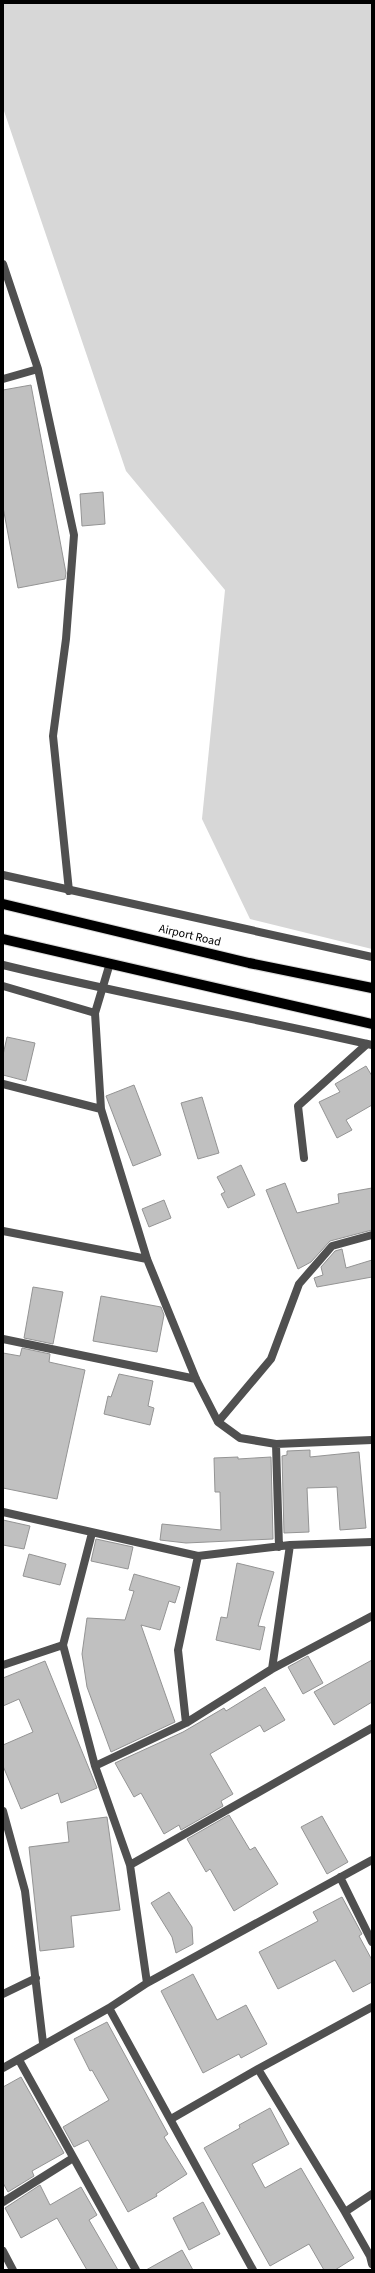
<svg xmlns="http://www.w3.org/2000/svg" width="375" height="2273" font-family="'Source Sans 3',sans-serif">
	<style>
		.green { fill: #d7d7d7 }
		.building { fill: #c0c0c0; stroke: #949494 }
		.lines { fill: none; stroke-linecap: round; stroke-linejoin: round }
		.primary-casing { stroke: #dbdbdb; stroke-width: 12 }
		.minor { stroke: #505050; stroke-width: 8 }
		.tertiary { stroke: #505050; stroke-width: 8 }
		.primary { stroke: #000; stroke-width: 10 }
		.labels { text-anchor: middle; stroke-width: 3; stroke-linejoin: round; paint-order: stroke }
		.street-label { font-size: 12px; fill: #000; stroke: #fff }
	</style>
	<rect width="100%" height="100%" fill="#fff"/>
	<!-- green -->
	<path class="green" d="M3,3H372V949L250,919L202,819L225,590L126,471L3,108Z"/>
	<!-- building -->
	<path class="building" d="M31,385L66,573L65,579L18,588L3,507V390Z
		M103,492L105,524L82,526L80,494Z
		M7,1037L35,1043L26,1081L3,1075V1055Z
		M366,1066L372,1076V1105L346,1120L352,1130L337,1138L319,1102L340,1092L335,1084Z
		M134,1085L161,1155L133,1166L106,1096Z
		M202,1097L219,1153L198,1159L181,1103Z
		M241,1165L255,1195L228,1208L221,1194L225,1192L217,1177Z
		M285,1183L297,1213L339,1203L338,1194L372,1188V1230L330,1241L311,1262L298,1269L266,1190Z
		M164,1200L171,1218L149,1227L142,1209Z
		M342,1249L346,1268L372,1260V1277L317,1287L314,1278L323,1275L321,1267L335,1251Z
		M33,1287L63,1292L53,1344L24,1338Z
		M101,1296L161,1307L164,1315L157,1352L93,1341Z
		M22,1348L50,1354L49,1362L85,1370L57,1499L3,1488V1353L20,1356Z
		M119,1374L153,1381L148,1406L154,1408L150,1425L104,1414L108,1396L111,1397Z
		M310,1450V1457L359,1452L366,1528L340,1530L337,1487L307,1488L309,1532L284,1533L282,1456L287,1455V1451Z
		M238,1457V1459L271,1457L273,1539L186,1543L160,1540L162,1524L221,1530L220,1492H215L214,1458Z
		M3,1520L30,1526L24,1549L3,1545Z
		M96,1539L133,1547L128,1569L91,1561Z
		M29,1554L66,1564L60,1585L23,1576Z
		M237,1563L274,1572L258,1626L265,1627L260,1650L216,1640L221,1617L227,1618Z
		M134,1574L180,1587L175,1603L169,1601L160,1630L141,1625L175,1722L111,1752L87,1687L82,1654L87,1618L125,1620L134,1591L129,1590Z
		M308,1656L323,1683L303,1694L288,1667Z
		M372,1660V1702L334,1725L314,1692Z
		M45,1661L97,1788L61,1803L58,1793L21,1809L3,1766V1745L33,1732L19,1699L3,1706V1678Z
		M265,1687L285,1720L264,1732L260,1725L210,1754L233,1794L221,1801L223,1806L181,1830L179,1825L164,1834L141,1793L134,1797L115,1763L183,1732L224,1708L226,1711Z
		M229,1815L250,1850L255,1847L278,1884L234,1911L210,1869L206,1872L187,1839Z
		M322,1816L348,1862L327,1874L301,1827Z
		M107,1817L120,1910L71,1916L74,1947L40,1951L29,1847L69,1842L67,1822Z
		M169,1892L192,1927L193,1944L176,1953L172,1937L151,1903Z
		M342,1897L362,1934L359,1936L372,1960V1982L353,1992L335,1960L278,1989L259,1952L318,1921L313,1912Z
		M193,1974L217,2020L246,2005L267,2044L241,2058L239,2054L203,2073L161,1991Z
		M107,2022L168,2134L164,2137L187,2174L156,2194L157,2196L128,2212L88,2140L74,2147L63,2127L109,2100L92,2070L90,2071L74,2039Z
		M21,2077L64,2153L32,2171L34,2176L8,2192L3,2183V2087Z
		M270,2108L289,2144L252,2164L265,2188L301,2168L354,2258L335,2270H324L309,2244L270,2266L204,2148L240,2128L239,2125Z
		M40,2185L50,2205L81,2187L97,2215L89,2220L118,2270H87L57,2218L21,2238L5,2208Z
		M203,2202L220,2234L189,2250L173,2218Z
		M182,2250L193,2270H146Z"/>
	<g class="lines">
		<defs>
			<path id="primary" d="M3,904L249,963L372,988
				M3,939L372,1024"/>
		</defs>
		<!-- primary casing -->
		<use href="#primary" class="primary-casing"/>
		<!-- minor -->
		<path class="minor" d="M3,264L38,369L74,535L66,639L53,736L69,891
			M3,379L38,369
			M110,963L95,1013L101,1109L147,1259L196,1379L218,1422L240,1438L276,1444L372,1440
			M3,986L95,1013
			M3,1084L101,1109
			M304,1158L298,1106L367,1044
			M3,1231L147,1259
			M3,1339L196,1379
			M218,1422L271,1359L299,1284L332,1246L372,1235
			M276,1444L279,1547
			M3,1512L198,1556L290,1545L372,1542
			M92,1533L63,1645L95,1766L130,1865L147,1983
			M3,1665L63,1645
			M272,1669L290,1545
			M186,1723L178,1650L198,1556
			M95,1766L186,1723L272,1669L372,1616
			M3,1811L25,1891L43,2043
			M130,1865L372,1728
			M340,1877L372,1942
			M3,1994L36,1978
			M109,2008L253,2270
			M19,2060L136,2270
			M3,2068L109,2008L147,1983L372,1860
			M258,2069L345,2212L370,2256L372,2264
			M171,2119L258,2069L372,2007
			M3,2202L73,2158
			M345,2212L372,2194
			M3,2251L13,2270"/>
		<!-- tertiary -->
		<path class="tertiary" d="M3,875L372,957
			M3,965C125,995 249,1017 372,1045"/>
		<!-- primary -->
		<use href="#primary" class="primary"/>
	</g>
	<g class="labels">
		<!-- street labels -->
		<g class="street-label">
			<text transform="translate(190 935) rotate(13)" y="4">Airport Road</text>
		</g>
	</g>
	<!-- border -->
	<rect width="375" height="2273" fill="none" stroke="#000000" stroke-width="8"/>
</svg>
